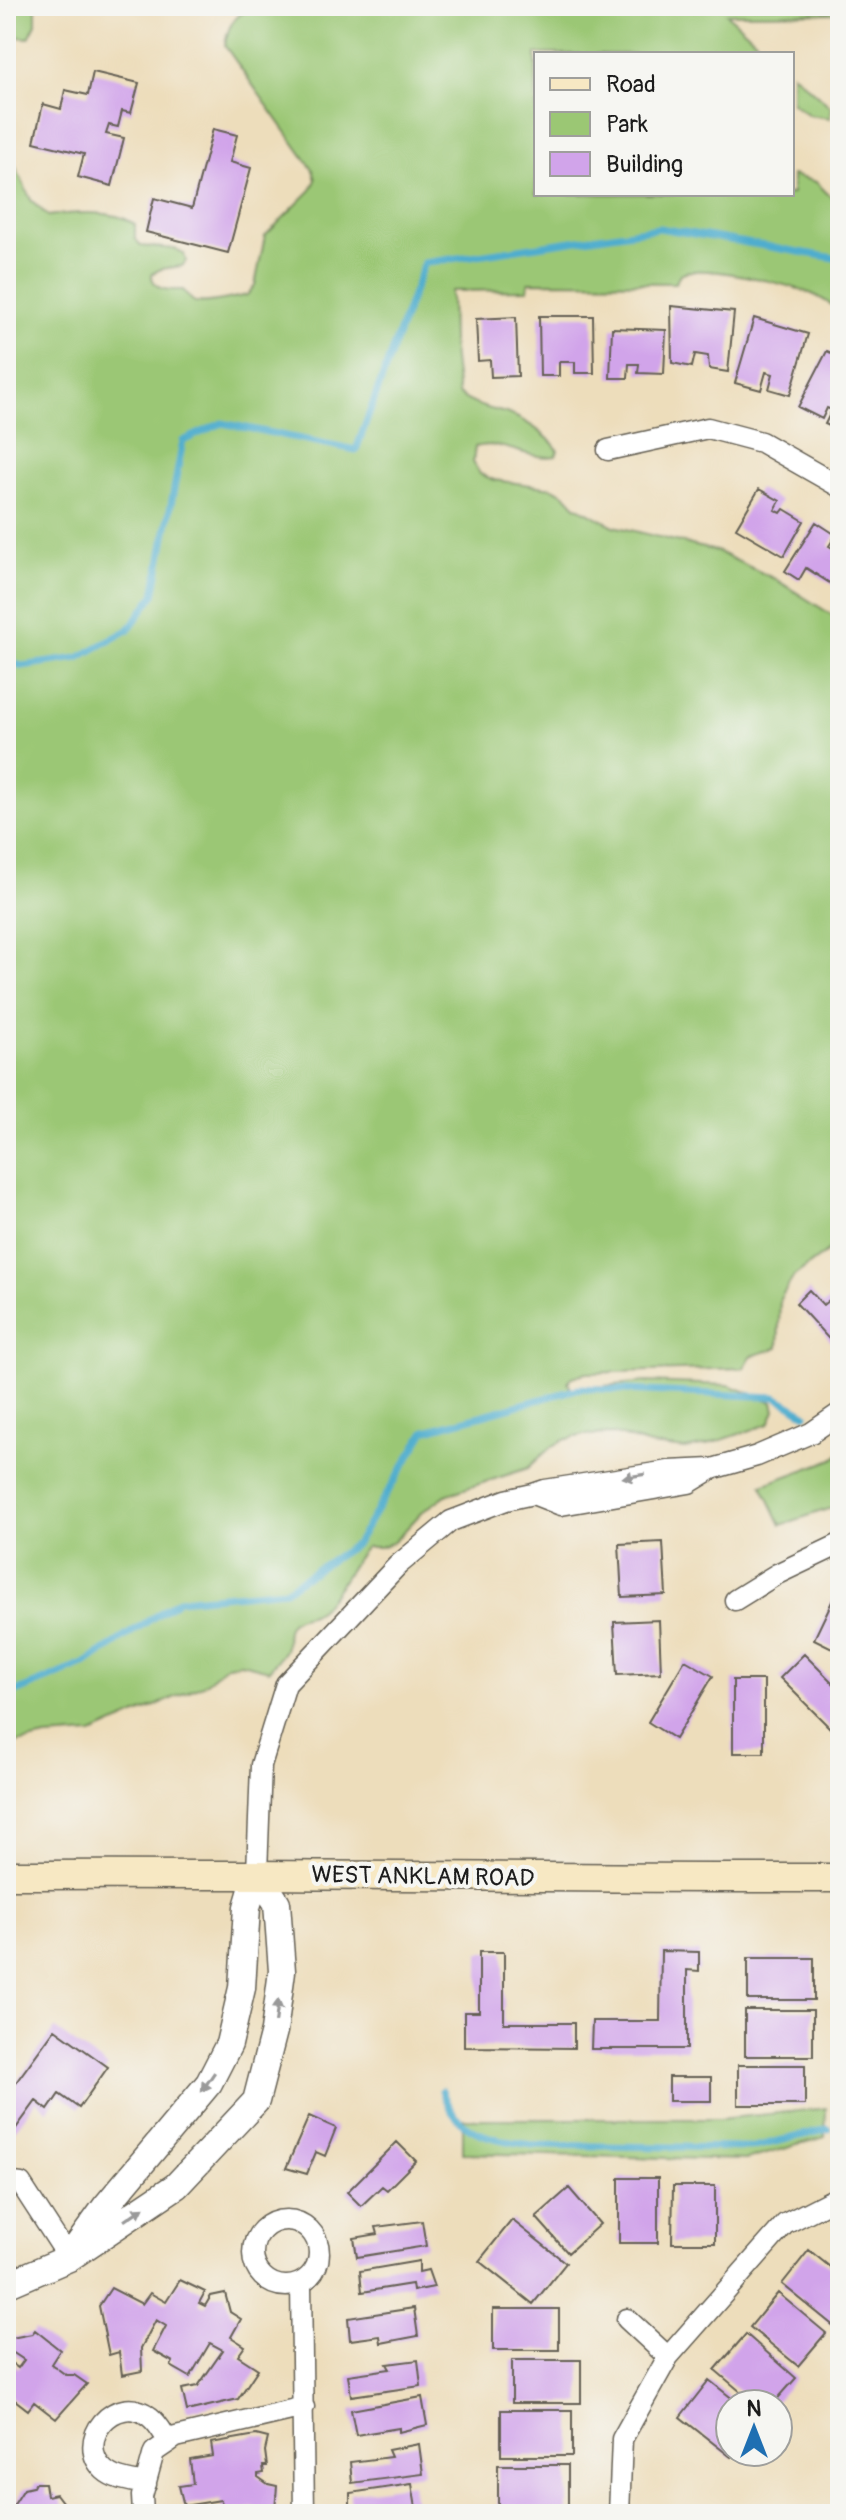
<svg xmlns="http://www.w3.org/2000/svg" width="846" height="2520" font-family="Pangolin,sans-serif">
	<style>
		.green { fill: #9bc774; stroke: #5c7248; stroke-width: 2 }
		.lines { fill: none; stroke-linecap: round; stroke-linejoin: round }
		.stream { stroke: #50adce; stroke-width: 7 }
		.building { fill: #d1a4ea }
		.minor-casing { stroke: #656054; stroke-width: 23 }
		.tertiary-casing { stroke: #656054; stroke-width: 29 }
		.secondary-casing { stroke: #656054; stroke-width: 31 }
		.minor { stroke: #fff; stroke-width: 20 }
		.tertiary { stroke: #fff; stroke-width: 26 }
		.secondary { stroke: #f7e8c3; stroke-width: 28 }
		.oneway { fill: #999 }
		.labels { text-anchor: middle; stroke-width: 8; stroke-linejoin: round; paint-order: stroke }
		.street-label { font-size: 24px; fill: #1c1c1c; stroke: #f6f6f2 }
	</style>
	<rect width="100%" height="100%" fill="#f6f6f2"/>
	<filter id="ink" filterUnits="userSpaceOnUse"><feTurbulence type="fractalNoise" baseFrequency=".0125" numOctaves="2"/><feDisplacementMap in="SourceGraphic" scale="16" xChannelSelector="R" yChannelSelector="G"/><feConvolveMatrix kernelMatrix="1 2 1 2 8 2 1 2 1" color-interpolation-filters="sRGB"/></filter>
	<filter id="wash" filterUnits="userSpaceOnUse"><feTurbulence type="fractalNoise" baseFrequency=".006" numOctaves="4" result="noise"/><feDisplacementMap in="SourceGraphic" scale="32" xChannelSelector="R" yChannelSelector="G"/><feGaussianBlur stdDeviation="1.8" result="paint"/><feColorMatrix in="noise" values="0 0 0 0 0 0 0 0 0 0 0 0 0 0 0 0 0 1.4 0 .05"/><feComposite in="paint" operator="in"/></filter>
	<g filter="url(#wash)">
		<rect width="100%" height="100%" fill="#edddbb"/>
		<!-- green -->
		<path class="green" d="M6,6H36V24L29,38L6,36Z
			M271,6H840V13L727,14L771,54H723L713,47L706,54H536V194H792V175L816,182L840,206V310C831,305 822,298 812,294C790,284 700,263 680,274L675,283L529,282L528,290L451,291L452,341L458,394C473,406 488,408 506,413C524,419 548,435 558,450L556,456C527,461 504,439 475,447L473,462L480,474L494,480L553,488L566,495L576,506L614,526L716,551L775,579L840,620V1242L794,1276L780,1299L778,1348L751,1356L744,1368L586,1373L572,1377L568,1382L571,1389L646,1382L729,1385L773,1402L775,1411L769,1424L707,1445L685,1449L650,1445L615,1434L584,1435L563,1440L550,1448L528,1468L446,1495L422,1512L394,1542L380,1547H366C349,1566 340,1590 321,1608C310,1619 296,1613 289,1625C284,1633 288,1642 285,1650C281,1657 274,1664 269,1670L241,1663L227,1665L203,1685L92,1734L47,1737L6,1745V147L31,200L48,216C71,213 117,209 135,225V238L141,246L176,249L184,254L186,261L182,266L161,269L151,274C155,292 167,290 183,290C187,294 189,298 193,301C202,306 236,297 247,295L255,285L265,236L311,190L316,180L313,170L225,46C227,29 233,14 252,9C258,7 266,8 271,6Z
			M792,73L831,107L830,118L809,115L792,103Z
			M840,1454V1505L781,1525L762,1485L833,1459Z
			M826,2108L825,2137L746,2160L463,2153V2119H720Z"/>
		<g class="lines">
			<!-- stream -->
			<path class="stream" d="M6,661L22,666L78,658L128,630L154,595L183,441L222,423L356,450L424,263L659,228L840,259
				M6,1696L86,1663L179,1600L285,1590L356,1544L425,1431L581,1388L776,1397L806,1414
				M442,2090C455,2135 492,2139 533,2145L750,2148L828,2129"/>
		</g>
		<g id="blocks">
			<!-- building -->
			<path class="building" d="M93,72L139,83L131,113L122,111L118,127L109,125L106,134L124,138L112,186L78,177L84,154L34,142L43,104L61,109L65,90L88,95Z
				M213,129L237,135L230,162L251,168L228,253L146,232L154,198L192,208Z
				M671,306L734,312L728,372L709,369L708,356L695,354L692,367L672,363Z
				M539,316H593L594,373H575V362H559V376H540Z
				M516,317L518,376L491,377L490,360L478,361L476,319Z
				M754,318L808,334L790,395L769,389L773,374L766,372L761,390L735,383Z
				M612,328L666,330L664,374L638,373L639,364H629L628,378H610Z
				M827,351L840,357V431L825,424L832,410L827,408L822,419L798,407Z
				M759,489L780,501L775,510L781,513L784,509L804,521L784,556L736,528Z
				M816,522L836,535L829,546L834,549L837,544L840,546V580L836,587L806,568L799,580L785,571Z
				M809,1290L823,1305L840,1291V1346L837,1348L796,1303Z
				M663,1542L666,1595L622,1597L619,1544Z
				M837,1591L840,1592V1652L814,1639Z
				M659,1620L661,1673L617,1675L614,1622Z
				M804,1654L840,1690V1720L831,1729L780,1678Z
				M685,1660L713,1676L675,1739L648,1722Z
				M733,1680H764V1753H733Z
				M661,1951L699,1952V1971L687,1970V2049H591L592,2021H660Z
				M479,1952H504V2023H574V2048L464,2047V2012H479Z
				M748,1958H814V2000H748Z
				M745,2010H813V2056H745Z
				M55,2029L108,2067L79,2108L59,2094L48,2110L36,2101L14,2131L6,2125V2096Z
				M738,2065H805V2105H738Z
				M669,2077H711V2101H669Z
				M309,2116L336,2128L325,2156L316,2152L307,2174L286,2168Z
				M397,2142L416,2161L387,2190L382,2186L361,2206L347,2192Z
				M619,2178H658V2243H619Z
				M673,2186H715V2243H672Z
				M569,2188L600,2224L568,2253L536,2217Z
				M512,2220L566,2263L533,2304L479,2261Z
				M422,2221L426,2246L357,2257L354,2238L378,2234L376,2227Z
				M809,2250L840,2275V2321L835,2327L782,2284Z
				M419,2261V2272L428,2270L434,2287L413,2291L412,2284L362,2292L360,2271Z
				M180,2280L205,2292L199,2303L205,2306L211,2296L225,2293L230,2312L241,2319L231,2337L245,2346L238,2356L258,2369L238,2399L187,2411L182,2389L198,2386L223,2350L210,2343L190,2377L171,2366L173,2362L153,2351L166,2326L156,2320L141,2348L142,2371L122,2375L119,2352L109,2355L99,2306L111,2288L142,2304L150,2293L166,2302Z
				M778,2293L826,2333L798,2366L750,2327Z
				M414,2308L418,2336L381,2343L380,2336L350,2340L348,2318Z
				M493,2309H559V2350H493Z
				M35,2330L60,2350L51,2364L66,2375H74L87,2384L56,2419L34,2402L28,2410L6,2393V2359L18,2368L24,2360L12,2352L11,2338L32,2334Z
				M746,2334L796,2378L773,2404H755L715,2370Z
				M418,2360L421,2386L351,2396L348,2375L390,2369L387,2364Z
				M512,2360H581V2403H512Z
				M709,2380L739,2404H730V2452H735L731,2457L680,2417Z
				M422,2397L427,2425L399,2432V2428L356,2435L351,2410Z
				M501,2410H572V2456H501Z
				M256,2435L268,2438L265,2451L267,2466H263L264,2473L258,2474V2477L268,2484L277,2486L275,2510L251,2508L224,2513L221,2500L184,2506L179,2486L193,2484L190,2460L213,2456L211,2443Z
				M419,2444L423,2474L352,2483L350,2462L391,2457L388,2450Z
				M498,2465H568V2512H498Z
				M35,2483H45L47,2496L56,2494L62,2502L65,2514H8L24,2489L33,2487Z
				M412,2484L417,2514H378L377,2510L350,2514V2493Z"/>
		</g>
	</g>
	<g filter="url(#ink)">
		<use href="#blocks" fill-opacity="0" stroke="#656054" stroke-width="2"/>
		<g class="lines">
			<defs>
				<path id="minor" d="M608,450L708,428L761,442L840,487
					M712,1469L669,1471L545,1490L533,1494L561,1505L689,1483L712,1469L757,1456L811,1433L840,1413
					M735,1600L777,1574L840,1544
					M257,1873L261,1765L286,1684L398,1565L451,1521L506,1500L533,1494
					M6,2182L21,2184L69,2258
					M253 2253a33 33 0 1 1 66 0a33 33 0 1 1-66 0Z
					M301,2283L304,2514
					M627,2319L668,2357
					M146,2484C132,2481 115,2480 104,2470C73,2441 116,2390 150,2417C158,2423 163,2433 169,2442
					M143,2514L142,2496L154,2452L176,2437L304,2407
					M619,2514L622,2439L668,2357L785,2224L840,2196"/>
				<path id="tertiary" d="M78,2245L106,2206L209,2083L229,2044L242,1988L247,1907L257,1873
					M6,2285L69,2258L176,2186L256,2101L274,2031L282,1971L277,1903L257,1873"/>
				<path id="secondary" d="M6,1875C284,1873 562,1879 840,1878"/>
			</defs>
			<!-- minor casing -->
			<use href="#minor" class="minor-casing"/>
			<!-- tertiary casing -->
			<use href="#tertiary" class="tertiary-casing"/>
			<!-- secondary casing -->
			<use href="#secondary" class="secondary-casing"/>
			<!-- minor -->
			<use href="#minor" class="minor"/>
			<!-- tertiary -->
			<use href="#tertiary" class="tertiary"/>
			<!-- secondary -->
			<use href="#secondary" class="secondary"/>
		</g>
		<!-- one-way arrows -->
		<defs><path id="oneway-solid" d="M-6-.8H1V-3.2L6.5 0L1 3.2V.8H-6Z" transform="scale(2)"/></defs>
		<g class="oneway">
			<use href="#oneway-solid" transform="translate(634 1476) rotate(171)"/>
			<use href="#oneway-solid" transform="translate(277 2011) rotate(-83)"/>
			<use href="#oneway-solid" transform="translate(208 2082) rotate(124)"/>
			<use href="#oneway-solid" transform="translate(134 2214) rotate(-34)"/>
		</g>
	</g>
	<g class="labels">
		<!-- street labels -->
		<g class="street-label">
			<text transform="translate(423 1876) rotate(1)" y="8">WEST ANKLAM ROAD</text>
		</g>
	</g>
	<!-- margin -->
	<rect width="846" height="2520" fill="none" stroke="#f6f6f2" stroke-width="32"/>
	<!-- legend -->
	<rect x="534" y="52" width="260" height="144" fill="#f6f6f2" stroke="#9f9f9c" stroke-width="2"/>
	<rect x="550" y="78" width="40" height="12" fill="#f7e8c3" stroke="#9f9f9c" stroke-width="2"/>
	<text x="606" y="92" font-size="24" fill="#1c1c1c">Road</text>
	<rect x="550" y="112" width="40" height="24" fill="#9bc774" stroke="#9f9f9c" stroke-width="2"/>
	<text x="606" y="132" font-size="24" fill="#1c1c1c">Park</text>
	<rect x="550" y="152" width="40" height="24" fill="#d1a4ea" stroke="#9f9f9c" stroke-width="2"/>
	<text x="606" y="172" font-size="24" fill="#1c1c1c">Building</text>
	<!-- north arrow -->
	<g transform="translate(754 2428)"><circle r="38" fill="#f6f6f2" stroke="#9f9f9c" stroke-width="2"/>
	<path d="M0-6L14 30L0 20L-14 30Z" fill="#1f6fb2"/>
	<text y="-12" font-size="22" font-weight="bold" text-anchor="middle" fill="#1c1c1c">N</text>
	</g>
</svg>
